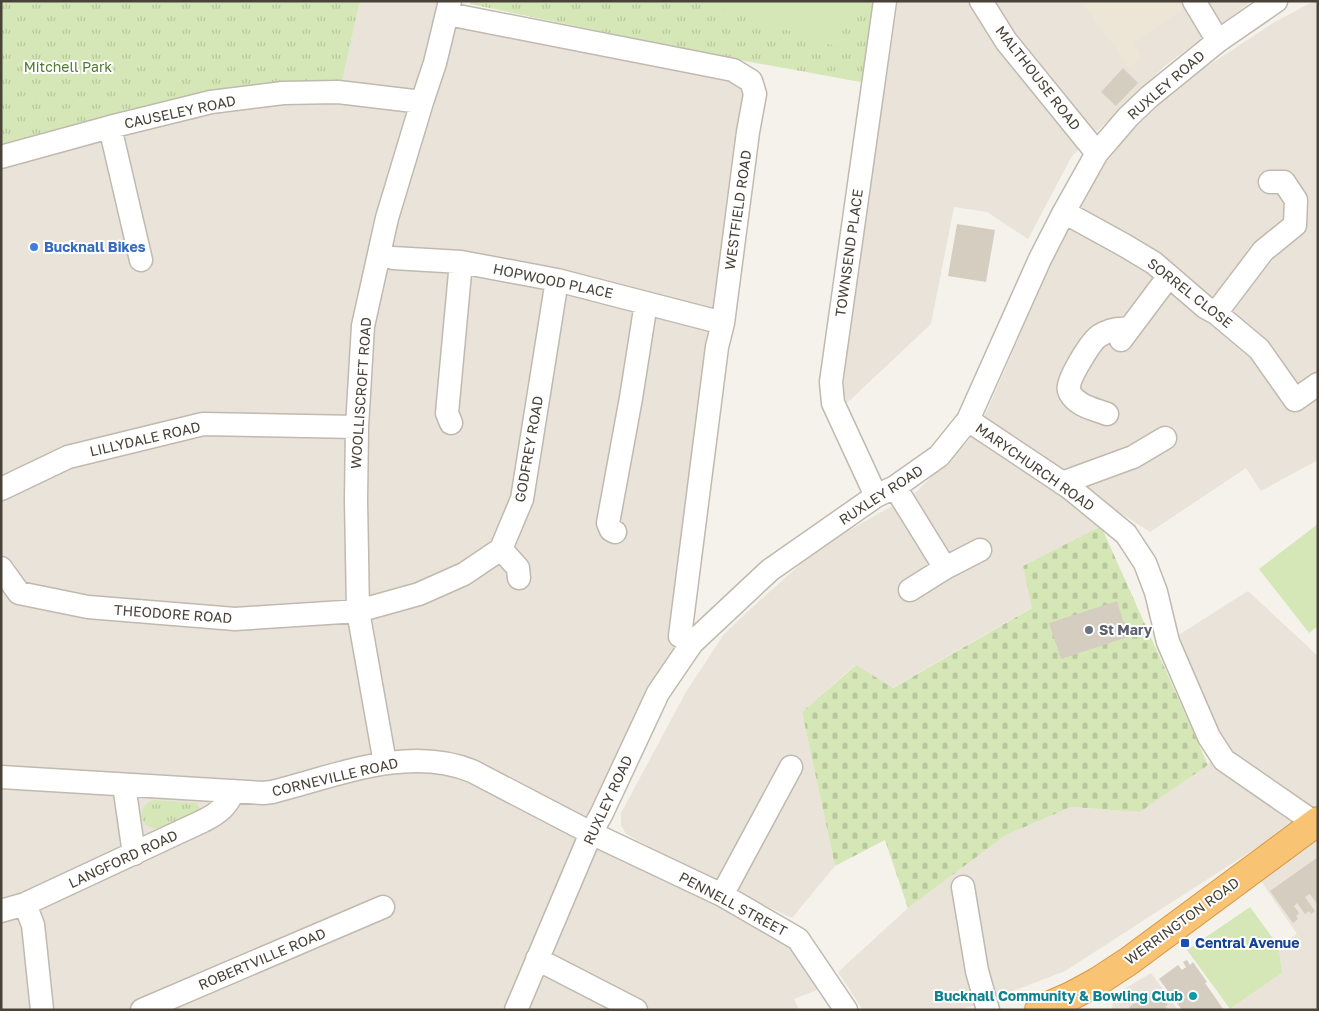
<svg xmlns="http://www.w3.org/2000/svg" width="1319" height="1011" font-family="'Golos Text',sans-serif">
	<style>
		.residential { fill: #e9e3da }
		.education { fill: #ede5d6 }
		.grass { fill: url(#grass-tufts) }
		.cemetery { fill: url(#cemetery-stones) }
		.pitch { fill: #d5e7b6 }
		.building { fill: #d6cdc1 }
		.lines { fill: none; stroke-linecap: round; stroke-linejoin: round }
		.minor-casing { stroke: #c0b9ae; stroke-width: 25 }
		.highway-casing { stroke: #d89743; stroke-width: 30 }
		.minor { stroke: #fff; stroke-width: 22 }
		.highway { stroke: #f8c373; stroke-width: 28 }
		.shop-dot { fill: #3f7fe0; stroke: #fff; stroke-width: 2 }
		.worship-dot { fill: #6b7280; stroke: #fff; stroke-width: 2 }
		.transit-dot { fill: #1a4fb4; stroke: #fff; stroke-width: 2 }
		.culture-dot { fill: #0f9aa8; stroke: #fff; stroke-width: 2 }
		.labels { text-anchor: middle; stroke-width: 4; stroke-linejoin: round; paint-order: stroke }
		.park-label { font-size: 14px; fill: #507a2e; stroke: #fff }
		.street-label { font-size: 14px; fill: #494239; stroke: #fff }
		.shop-label { font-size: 14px; font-weight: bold; fill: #366cbe; stroke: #fff; text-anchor: start }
		.worship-label { font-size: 14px; font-weight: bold; fill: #5b616d; stroke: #fff; text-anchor: start }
		.transit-label { font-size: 14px; font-weight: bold; fill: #164399; stroke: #fff; text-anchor: start }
		.culture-label { font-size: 14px; font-weight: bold; fill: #0d838f; stroke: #fff; text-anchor: end }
	</style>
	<defs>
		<pattern id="grass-tufts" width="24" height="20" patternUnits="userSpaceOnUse" patternTransform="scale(1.25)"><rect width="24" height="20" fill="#d5e7b6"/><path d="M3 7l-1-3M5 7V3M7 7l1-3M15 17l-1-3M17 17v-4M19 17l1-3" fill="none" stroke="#b8c79d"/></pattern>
		<pattern id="cemetery-stones" width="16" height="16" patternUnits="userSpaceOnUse" patternTransform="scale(1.25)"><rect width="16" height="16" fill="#d5e7b6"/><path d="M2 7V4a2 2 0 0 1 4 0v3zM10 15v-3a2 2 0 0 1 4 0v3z" fill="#b8c79d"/></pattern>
	</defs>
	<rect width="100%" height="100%" fill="#f5f2ec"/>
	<!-- residential -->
	<path class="residential" d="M360,1H446L418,98L341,86Z
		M898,1H1252L1166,65L1123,106L1072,156L1028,239L987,212L954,207L931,324L847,403L843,391L851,311Z
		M1314,1H1318V460L1261,491L1246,468L1150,532L1122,514L1101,526L1023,566L1033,607L892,688L855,665L802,712L835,866L792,918L700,875L626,834L621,825V813L686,692L724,634L758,602L821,546L915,493L968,441L986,413L1059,245L1090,182L1129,134L1179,85L1273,23Z
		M448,14L751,81L680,636L692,643L592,833L790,947L822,988L794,999L799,1010H1V159L284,97L418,105Z
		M1248,591L1318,656V804L1278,834L1065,971L982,1003L958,1010H863L838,972L908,908L1006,835L1071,807L1140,812L1208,765L1222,738L1177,636Z
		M1318,836V1010H1229L1282,973L1279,947L1297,934L1259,878Z
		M1151,973L1178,1010H1112L1113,999L1116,994Z"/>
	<!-- education -->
	<path class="education" d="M1080,1H1178L1183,10L1134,42L1142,57L1130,68Z"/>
	<!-- grass -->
	<path class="grass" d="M1,1H360L341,86L1,153Z
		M471,1H876L866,83L734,59L470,4Z
		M153,800L195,803H197L200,809L197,812L160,828C139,830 135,807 153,800Z"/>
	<!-- cemetery -->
	<path class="cemetery" d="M1101,526L1208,765L1140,812L1071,807L1006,835L908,908L885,840L835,866L802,712L856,665L893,688L1032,608L1023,566Z"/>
	<!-- pitch -->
	<path class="pitch" d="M701,1H853L837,47Z
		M1318,524V626L1309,633L1259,569Z
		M1250,907L1279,947L1282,973L1230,1009L1187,950Z"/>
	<!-- building -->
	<path class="building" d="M1123,68L1138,83L1116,106L1101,92Z
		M957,224L995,230L986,282L948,276Z
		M1117,601L1128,637L1061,659L1049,623Z
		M1318,857V905L1310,894L1305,897L1315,911L1311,914L1309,911L1305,914L1297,903L1294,906L1299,913L1296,916L1298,919L1293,923L1270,891Z
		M1187,960L1190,965L1193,962L1207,982L1205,983L1224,1010H1182L1159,979L1178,965L1182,970L1186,967L1183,962Z
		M1155,989L1168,1005L1165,1006L1168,1010H1131L1129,1007Z"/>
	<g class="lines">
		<defs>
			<path id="minor" d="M981,1L1006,41L1097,153
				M1194,1L1218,41
				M448,14L713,66L733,70L751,81L755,94L748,132L723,323L717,347L680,636L692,643
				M110,127L141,260
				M1,157L110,127L211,102L283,93L338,92L422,102
				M1064,212L1124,245L1154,263L1205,307L1216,313L1259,349L1295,400L1318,384
				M380,254L393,258L461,262L557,280L723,323
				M1216,313L1263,251L1295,225L1296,200L1284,182H1270
				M1121,340L1169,276
				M1107,414C1094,409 1077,406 1070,393C1069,391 1068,388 1069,386C1070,376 1091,341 1099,336C1108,330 1119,328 1129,329
				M968,420L1070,488L1126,534L1145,563L1156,592L1168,642L1209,737L1224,760L1315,823
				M451,423L447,413L461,262
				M1062,483L1133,457L1165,438
				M895,487L945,568
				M1,489L68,457L203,424L357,427
				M876,496L833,403L831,382L885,1
				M615,532L611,530L608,523L631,398L646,303
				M501,549L518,568L519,578
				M1,568L19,593L88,607L235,619L358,611L419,594L464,574L501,549L522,499L557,280
				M910,590L945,568L980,550
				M385,763L358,611L356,500L357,427L363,326L387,218L422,102L435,63L450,1
				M1,777L263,793L272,792C336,776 407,745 472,771L591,833L722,895L798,939L846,1010
				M124,785L134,854
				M963,887L977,971L988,1010
				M722,895L791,767
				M25,904L33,925L34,934L42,1010
				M1,911L25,904L203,821C219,813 226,807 234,791
				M537,959L636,1010
				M142,1010L383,907
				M516,1010L591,833L602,813L658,693L692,643L770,570L876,496L895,487L939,456L968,420L1040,259L1064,212L1097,153L1128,117L1149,97L1218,41L1276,1"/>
			<path id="highway" d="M1039,1010L1071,996L1097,982L1129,961L1318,821"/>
		</defs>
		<!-- minor casing -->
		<use href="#minor" class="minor-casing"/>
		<!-- highway casing -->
		<use href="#highway" class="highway-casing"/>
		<!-- minor -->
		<use href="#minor" class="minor"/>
		<!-- highway -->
		<use href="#highway" class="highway"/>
	</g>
	<!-- markers -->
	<circle class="shop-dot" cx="34" cy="247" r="5"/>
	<circle class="worship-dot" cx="1089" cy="630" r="5"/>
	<rect class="transit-dot" x="1180" y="938" width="10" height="10" rx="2.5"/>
	<circle class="culture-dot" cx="1193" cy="996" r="5"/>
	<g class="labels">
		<!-- park labels -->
		<g class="park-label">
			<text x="68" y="72">Mitchell Park</text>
		</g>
		<!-- street labels -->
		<g class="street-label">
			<text transform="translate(1038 78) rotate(52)" y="5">MALTHOUSE ROAD</text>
			<text transform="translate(1166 85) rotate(-41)" y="5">RUXLEY ROAD</text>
			<text transform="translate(180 112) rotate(-12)" y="5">CAUSELEY ROAD</text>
			<text transform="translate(738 210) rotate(-82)" y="5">WESTFIELD ROAD</text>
			<text transform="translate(849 253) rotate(-82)" y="5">TOWNSEND PLACE</text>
			<text transform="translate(553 281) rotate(12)" y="5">HOPWOOD PLACE</text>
			<text transform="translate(1190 293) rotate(38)" y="5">SORREL CLOSE</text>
			<text transform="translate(361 393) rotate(-86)" y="5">WOOLLISCROFT ROAD</text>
			<text transform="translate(145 439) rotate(-13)" y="5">LILLYDALE ROAD</text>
			<text transform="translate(529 449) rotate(-80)" y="5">GODFREY ROAD</text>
			<text transform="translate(1035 467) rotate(35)" y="5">MARYCHURCH ROAD</text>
			<text transform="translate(881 495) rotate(-33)" y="5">RUXLEY ROAD</text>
			<text transform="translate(173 614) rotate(4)" y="5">THEODORE ROAD</text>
			<text transform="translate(335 777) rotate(-13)" y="5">CORNEVILLE ROAD</text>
			<text transform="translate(608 800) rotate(-65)" y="5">RUXLEY ROAD</text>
			<text transform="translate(123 859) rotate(-25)" y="5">LANGFORD ROAD</text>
			<text transform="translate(733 904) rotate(28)" y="5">PENNELL STREET</text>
			<text transform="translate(1182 921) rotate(-36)" y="5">WERRINGTON ROAD</text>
			<text transform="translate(262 959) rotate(-23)" y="5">ROBERTVILLE ROAD</text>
		</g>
		<!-- shop labels -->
		<g class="shop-label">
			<text x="44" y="252">Bucknall Bikes</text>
		</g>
		<!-- worship labels -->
		<g class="worship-label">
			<text x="1099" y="635">St Mary</text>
		</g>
		<!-- transit labels -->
		<g class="transit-label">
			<text x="1195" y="948">Central Avenue</text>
		</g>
		<!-- culture labels -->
		<g class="culture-label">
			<text x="1183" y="1001">Bucknall Community &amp; Bowling Club</text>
		</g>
	</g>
	<!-- border -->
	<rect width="1319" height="1011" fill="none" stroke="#494239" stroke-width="5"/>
</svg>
